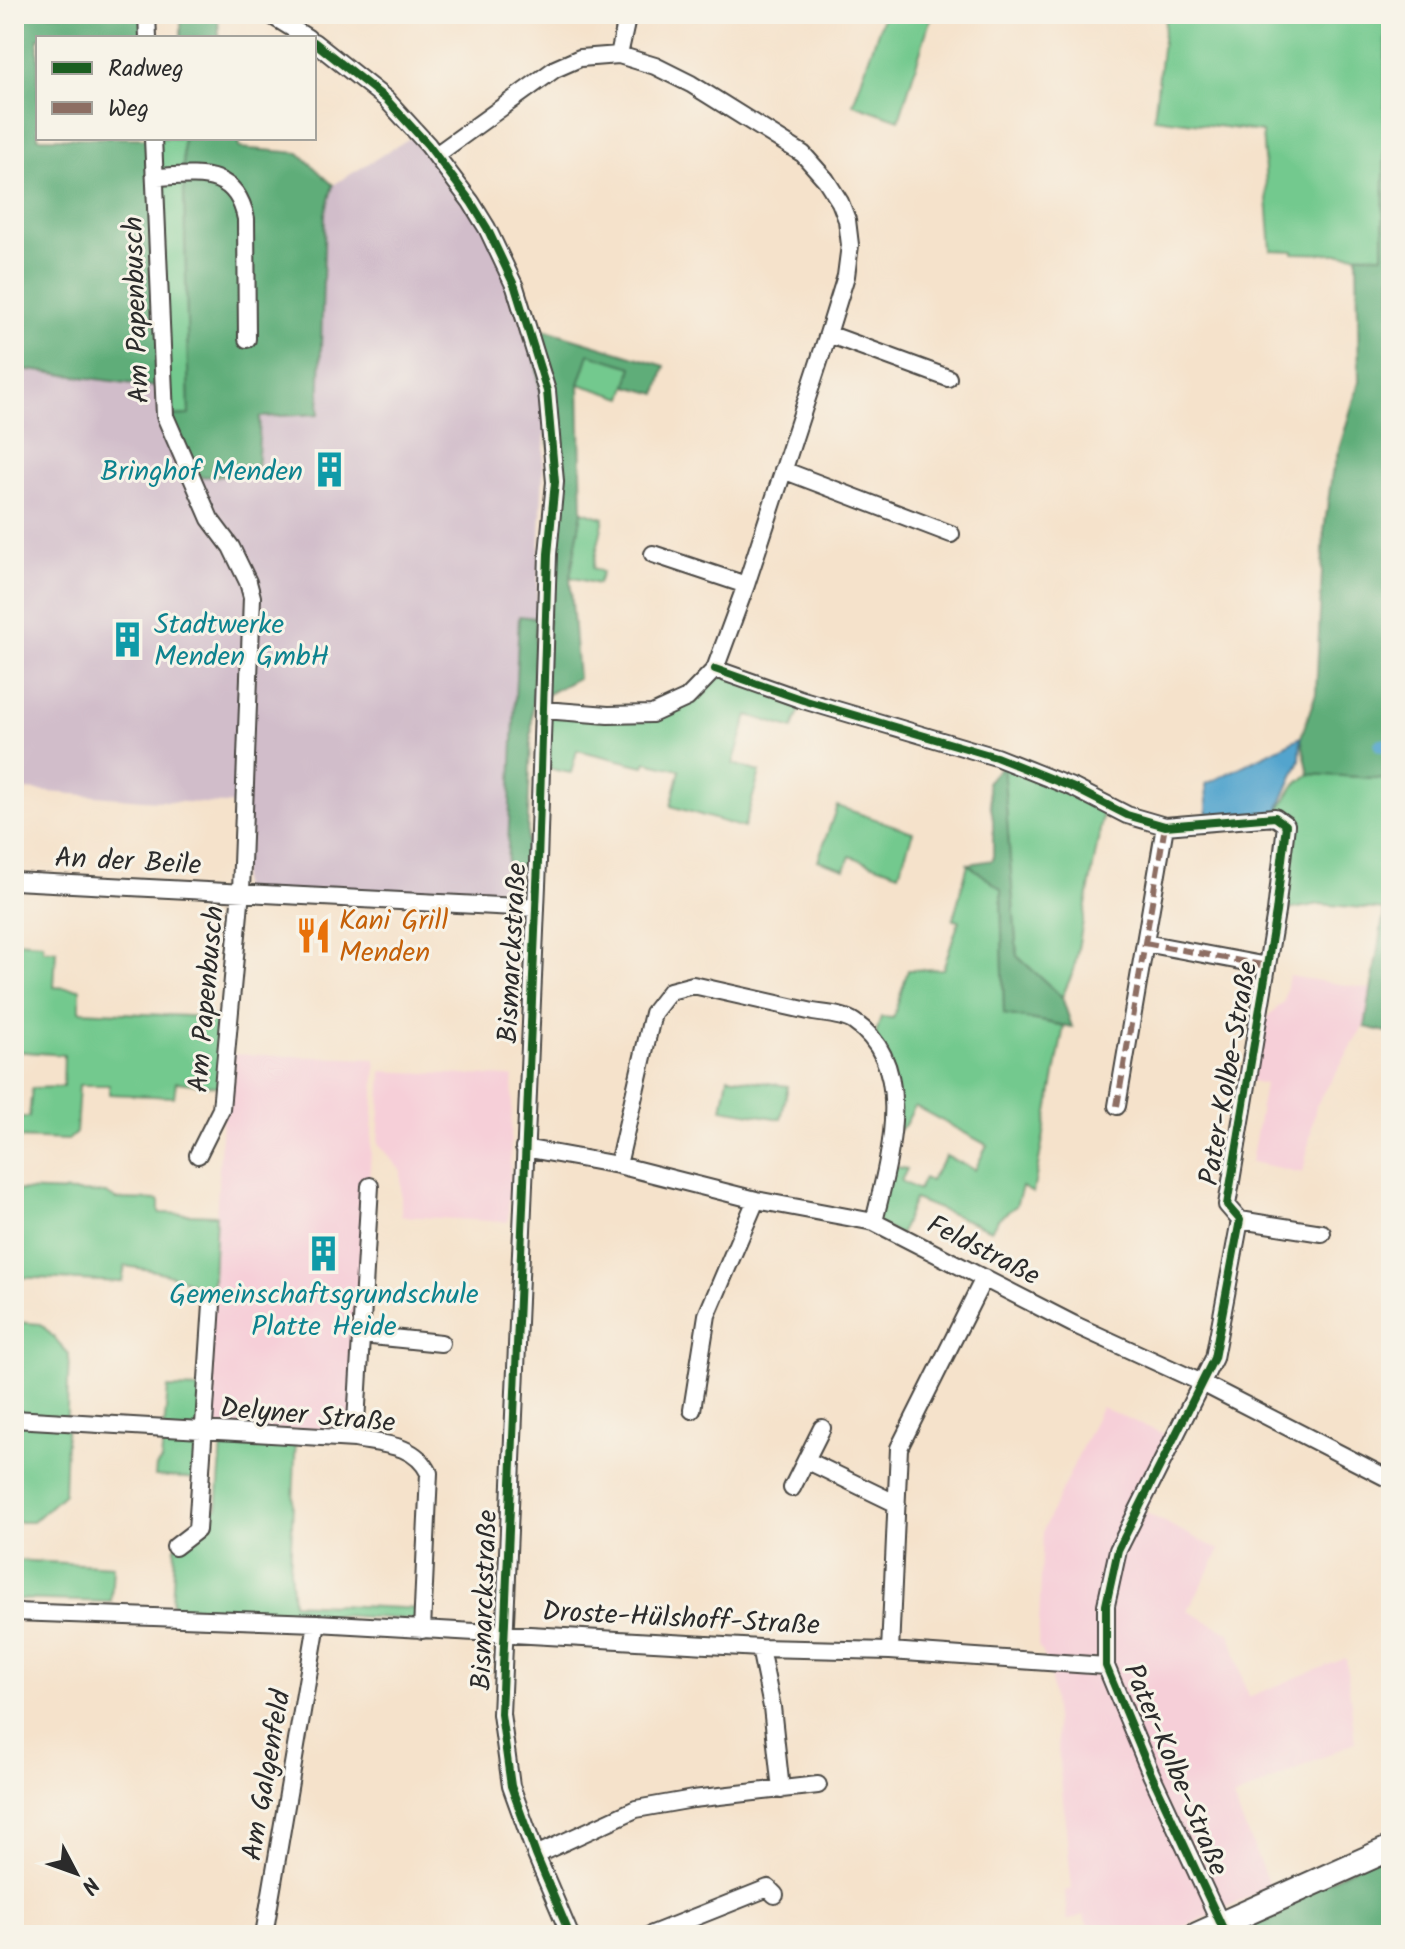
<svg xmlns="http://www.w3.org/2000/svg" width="1405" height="1949" font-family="Kalam,sans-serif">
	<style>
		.built { fill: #f6cfd8 }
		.industrial { fill: #d1bdca }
		.green { fill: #73c98e; stroke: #4f7a5c; stroke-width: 2 }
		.forest { fill: #5ead79; stroke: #446c52; stroke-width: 2 }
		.water { fill: #52a4cd; stroke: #3e687c; stroke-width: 2 }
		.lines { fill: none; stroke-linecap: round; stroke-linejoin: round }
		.canal { stroke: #52a4cd; stroke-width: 14 }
		.street-casing { stroke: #494643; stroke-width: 20 }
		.primary-casing { stroke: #494643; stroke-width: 28 }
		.street { stroke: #fff; stroke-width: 16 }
		.primary { stroke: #fff; stroke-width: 24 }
		.quiet { stroke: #8d6e63; stroke-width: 6; stroke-dasharray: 12 6; stroke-linecap: butt }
		.cycleway-casing { stroke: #f7f3e8; stroke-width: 13 }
		.cycleway { stroke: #1b5e20; stroke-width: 8 }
		.labels { text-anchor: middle; stroke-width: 6; stroke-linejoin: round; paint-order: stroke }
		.street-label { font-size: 28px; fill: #2b2b2b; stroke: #f7f3e8 }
		.culture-label { font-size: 28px; fill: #0d838f; stroke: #f7f3e8; text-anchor: end }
		.food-label { font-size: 28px; fill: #c56008; stroke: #f7f3e8; text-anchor: start }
	</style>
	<rect width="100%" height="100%" fill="#f7f3e8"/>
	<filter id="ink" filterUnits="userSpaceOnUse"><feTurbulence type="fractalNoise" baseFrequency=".0125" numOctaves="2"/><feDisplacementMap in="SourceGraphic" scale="16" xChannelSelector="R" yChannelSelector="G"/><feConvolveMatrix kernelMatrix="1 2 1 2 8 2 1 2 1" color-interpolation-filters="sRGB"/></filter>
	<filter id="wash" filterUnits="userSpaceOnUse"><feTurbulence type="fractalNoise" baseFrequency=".006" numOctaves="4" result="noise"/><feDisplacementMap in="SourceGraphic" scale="32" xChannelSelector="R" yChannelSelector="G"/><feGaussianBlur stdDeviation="1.8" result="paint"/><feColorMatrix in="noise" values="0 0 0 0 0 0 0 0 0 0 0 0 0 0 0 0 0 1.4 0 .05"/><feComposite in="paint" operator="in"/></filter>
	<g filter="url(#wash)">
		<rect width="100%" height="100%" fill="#f5e2cb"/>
		<!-- built -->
		<path class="built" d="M1289,976L1371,989L1365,1024L1316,1106L1303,1173L1251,1162L1265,1084L1248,1080L1255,1027L1284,1002Z
			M226,1054L376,1059L355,1439L203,1430Z
			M382,1071L513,1077L508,1222L401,1216V1171L378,1144Z
			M1101,1407L1180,1441L1144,1512L1220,1550L1188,1611L1230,1633L1248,1697L1346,1658L1355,1742L1233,1799L1270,1887L1167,1935H1092L1083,1915L1067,1921L1065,1891L1072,1889L1050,1670L1038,1645L1043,1530Z"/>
		<!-- industrial -->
		<path class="industrial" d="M418,133L487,228L547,391L536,618L519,617L504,906L241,891L244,805L143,800L14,789V369L165,388L167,420L318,414L325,213L333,185Z"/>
		<!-- green -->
		<path class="green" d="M884,14H932L899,120L853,104Z
			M1166,14H1325L1345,19H1386L1383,255L1293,253V251L1271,250L1262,132L1154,118Z
			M153,138H183L189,415L165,416Z
			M589,353L633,367L623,398L579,384Z
			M582,511L604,518L593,568L602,572L598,584L570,577Z
			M715,669L803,700L793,729L748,715L733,764L760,772L744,828L671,806L680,770L646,762L644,766L577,750L571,773L540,767L544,710L652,714Z
			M1003,764L1104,808L1074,970L1062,997L1017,956Z
			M1309,774L1391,779V870L1384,910L1320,904L1276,912L1286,825L1275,817L1293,787Z
			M837,806L913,832L899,873L850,856L845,869L818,860Z
			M968,864L1001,888L1004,1014L1064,1026L1033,1193L1022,1187L1016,1206L999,1218L991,1230L914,1199L900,1235L874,1222L887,1165L907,1169L901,1181L918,1190L924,1178L930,1181L946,1156L975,1170L987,1145L915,1106L905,1125L899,1130L874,1040L881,1017L893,1018L908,970L943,969L959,921L953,920Z
			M14,941L43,943V950H56L54,987L80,989V1011L229,1018L223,1087L176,1082L174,1097L109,1094V1085H79L76,1133L68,1140L14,1138V1117H29L32,1088L63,1087L64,1055L14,1051Z
			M728,1077L788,1086L781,1119L722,1109Z
			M14,1190L106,1193L116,1199L159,1200V1213L216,1215L212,1298C187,1276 157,1270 125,1266L122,1282L14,1277Z
			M14,1322L41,1324L69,1354L64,1494L33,1522H14Z
			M168,1388L206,1389L200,1479L155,1476L156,1467L161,1461Z
			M223,1432L296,1436L290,1569L293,1603L423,1609V1620L172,1606L175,1547L197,1530L199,1508L217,1509Z
			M14,1560L113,1566L111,1602L14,1599Z"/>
		<!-- forest -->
		<path class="forest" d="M14,14L27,17L29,14H147L148,38H38V138H153L165,388L14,368Z
			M181,14H218L219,38H181Z
			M1389,14H1391V779L1309,774L1301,737L1316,693L1324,531L1332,473L1359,382L1357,255H1383L1386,19Z
			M183,138H238L239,148L299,153L333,185L325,214L319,414L260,417L257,475L192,477L165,416L189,415Z
			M530,325L665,366L657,394L627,386L632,367L589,354L579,384L582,511L570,577L578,678L544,696L555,482Z
			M519,616L536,618L526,867L507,866Z
			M1003,764L1017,956L1062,997L1072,1027L1004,1014L1001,889L968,864L993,860V819L987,782Z
			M1391,870V1033L1365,1027Z
			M1391,1848V1935H1226Z"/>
		<!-- water -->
		<path class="water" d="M1301,737L1300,760L1275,817L1208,823L1206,784Z"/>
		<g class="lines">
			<!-- canal -->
			<path class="canal" d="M1381,745H1391"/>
		</g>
	</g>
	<g filter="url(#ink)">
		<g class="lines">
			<defs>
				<path id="street" d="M147,14L148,38
					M269,14L308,38
					M314,42L386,99L428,145L471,202L487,228L515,287L547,391L555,482L548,554L538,862L501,1714L511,1786L536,1855L570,1935
					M153,138L165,416L210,519L231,547L248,582L252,597L241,891L221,1109L198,1155
					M436,155L555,69L580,58L619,55L628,14
					M155,177C199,175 236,168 246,219L247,339
					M828,334L948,378
					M783,470L951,534
					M653,554L746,585
					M715,669L803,700L996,757L1074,788L1127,815L1165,826L1275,817L1286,825L1276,912L1227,1205L1240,1220L1214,1358L1118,1550L1106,1605V1666L1151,1774L1226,1935
					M544,710L608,715L652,714L687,698L715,669L746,585L828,334L846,276L850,245L847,220L840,202L826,180L803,154L691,84L655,66L619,55
					M14,881L536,908
					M1145,943L1267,966
					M1117,1106L1165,826
					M524,1148L618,1165L756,1200L874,1222L1073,1324L1202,1383L1391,1480
					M618,1165L653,1013L670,991L693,985C733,994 773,1003 813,1012C825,1014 844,1015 854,1022C918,1065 888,1162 874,1222
					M1240,1220L1322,1233
					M362,1335L441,1343
					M692,1410L707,1315L756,1200
					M14,1419L355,1439C383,1444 415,1444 429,1473L422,1630
					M822,1428L806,1460L897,1504
					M355,1439L370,1186
					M792,1488L806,1460
					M175,1547L197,1530L212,1304
					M14,1612L317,1623L760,1648L890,1651L1106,1666
					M760,1648L772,1707L781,1790
					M890,1651L899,1448L984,1278
					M536,1855L636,1809L693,1799L818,1785
					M264,1935L317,1623
					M650,1935L768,1888L775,1895"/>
				<path id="primary" d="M1197,1935L1391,1848"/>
			</defs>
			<!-- street casing -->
			<use href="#street" class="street-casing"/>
			<!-- primary casing -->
			<use href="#primary" class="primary-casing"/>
			<!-- street -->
			<use href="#street" class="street"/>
			<!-- primary -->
			<use href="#primary" class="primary"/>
			<!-- quiet -->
			<path class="quiet" d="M628,16V14
				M1145,943L1267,966
				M1117,1106L1165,826"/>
			<defs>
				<path id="cycleway" d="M314,42L386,99L428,145L471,202L487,228L515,287L547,391L555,482L548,554L538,862L501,1714L511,1786L536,1855L570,1935
					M715,669L803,700L996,757L1074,788L1127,815L1165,826L1275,817L1286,825L1276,912L1227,1205L1240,1220L1214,1358L1118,1550L1106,1605V1666L1151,1774L1226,1935"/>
			</defs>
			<!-- cycleway casing -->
			<use href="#cycleway" class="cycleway-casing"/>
			<!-- cycleway -->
			<use href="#cycleway" class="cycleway"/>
		</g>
	</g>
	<!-- icons -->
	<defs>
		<symbol id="building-bare" viewBox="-9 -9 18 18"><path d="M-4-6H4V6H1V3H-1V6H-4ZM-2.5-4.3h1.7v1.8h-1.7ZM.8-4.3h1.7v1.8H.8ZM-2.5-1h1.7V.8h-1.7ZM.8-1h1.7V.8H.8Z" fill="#0f9aa8" stroke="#f7f3e8" stroke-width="2.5" paint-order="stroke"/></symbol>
		<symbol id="restaurant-bare" viewBox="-9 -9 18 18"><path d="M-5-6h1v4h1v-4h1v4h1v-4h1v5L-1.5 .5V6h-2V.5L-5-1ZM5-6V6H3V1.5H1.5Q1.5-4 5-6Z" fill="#e8710a" stroke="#f7f3e8" stroke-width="2.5" paint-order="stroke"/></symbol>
	</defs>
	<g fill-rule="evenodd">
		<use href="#building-bare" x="304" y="444" width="51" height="51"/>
		<use href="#building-bare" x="102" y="614" width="51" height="51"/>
		<use href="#restaurant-bare" x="288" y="910" width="51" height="51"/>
		<use href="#building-bare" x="298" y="1228" width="51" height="51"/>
	</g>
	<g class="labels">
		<!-- street labels -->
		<g class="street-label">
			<text transform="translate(135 310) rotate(-92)" y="10">Am Papenbusch</text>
			<text transform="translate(128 860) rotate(3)" y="10">An der Beile</text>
			<text transform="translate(511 953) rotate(-87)" y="10">Bismarckstraße</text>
			<text transform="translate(205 999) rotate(-85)" y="10">Am Papenbusch</text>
			<text transform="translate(1227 1073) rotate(-80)" y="10">Pater-Kolbe-Straße</text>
			<text transform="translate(984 1249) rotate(27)" y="10">Feldstraße</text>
			<text transform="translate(308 1414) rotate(5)" y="10">Delyner Straße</text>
			<text transform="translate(483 1600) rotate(-88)" y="10">Bismarckstraße</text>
			<text transform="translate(681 1617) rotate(3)" y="10">Droste-Hülshoff-Straße</text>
			<text transform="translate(1177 1769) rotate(67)" y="10">Pater-Kolbe-Straße</text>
			<text transform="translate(265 1775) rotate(-80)" y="10">Am Galgenfeld</text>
		</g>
		<!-- culture labels -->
		<g class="culture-label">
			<text x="303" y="480">Bringhof Menden</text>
			<text x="154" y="633" text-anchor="start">Stadtwerke<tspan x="154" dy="32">Menden GmbH</tspan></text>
			<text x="324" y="1303" text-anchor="middle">Gemeinschaftsgrundschule<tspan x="324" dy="32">Platte Heide</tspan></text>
		</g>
		<!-- food labels -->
		<g class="food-label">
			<text x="339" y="929">Kani Grill<tspan x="339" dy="32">Menden</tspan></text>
		</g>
	</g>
	<!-- margin -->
	<rect width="1405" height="1949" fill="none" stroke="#f7f3e8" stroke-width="48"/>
	<!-- legend -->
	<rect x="36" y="36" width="280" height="104" fill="#f7f3e8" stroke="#a5a39c" stroke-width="2"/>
	<rect x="52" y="62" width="40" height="12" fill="#1b5e20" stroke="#a5a39c" stroke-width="2"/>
	<text x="108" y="76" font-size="24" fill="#2b2b2b">Radweg</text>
	<rect x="52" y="102" width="40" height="12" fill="#8d6e63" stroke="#a5a39c" stroke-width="2"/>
	<text x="108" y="116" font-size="24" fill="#2b2b2b">Weg</text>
	<!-- north arrow -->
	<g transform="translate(76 1873) rotate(131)" stroke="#f7f3e8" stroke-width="6" paint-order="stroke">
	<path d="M0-6L14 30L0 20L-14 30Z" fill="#2b2b2b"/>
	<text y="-12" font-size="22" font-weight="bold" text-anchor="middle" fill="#2b2b2b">N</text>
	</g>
</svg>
